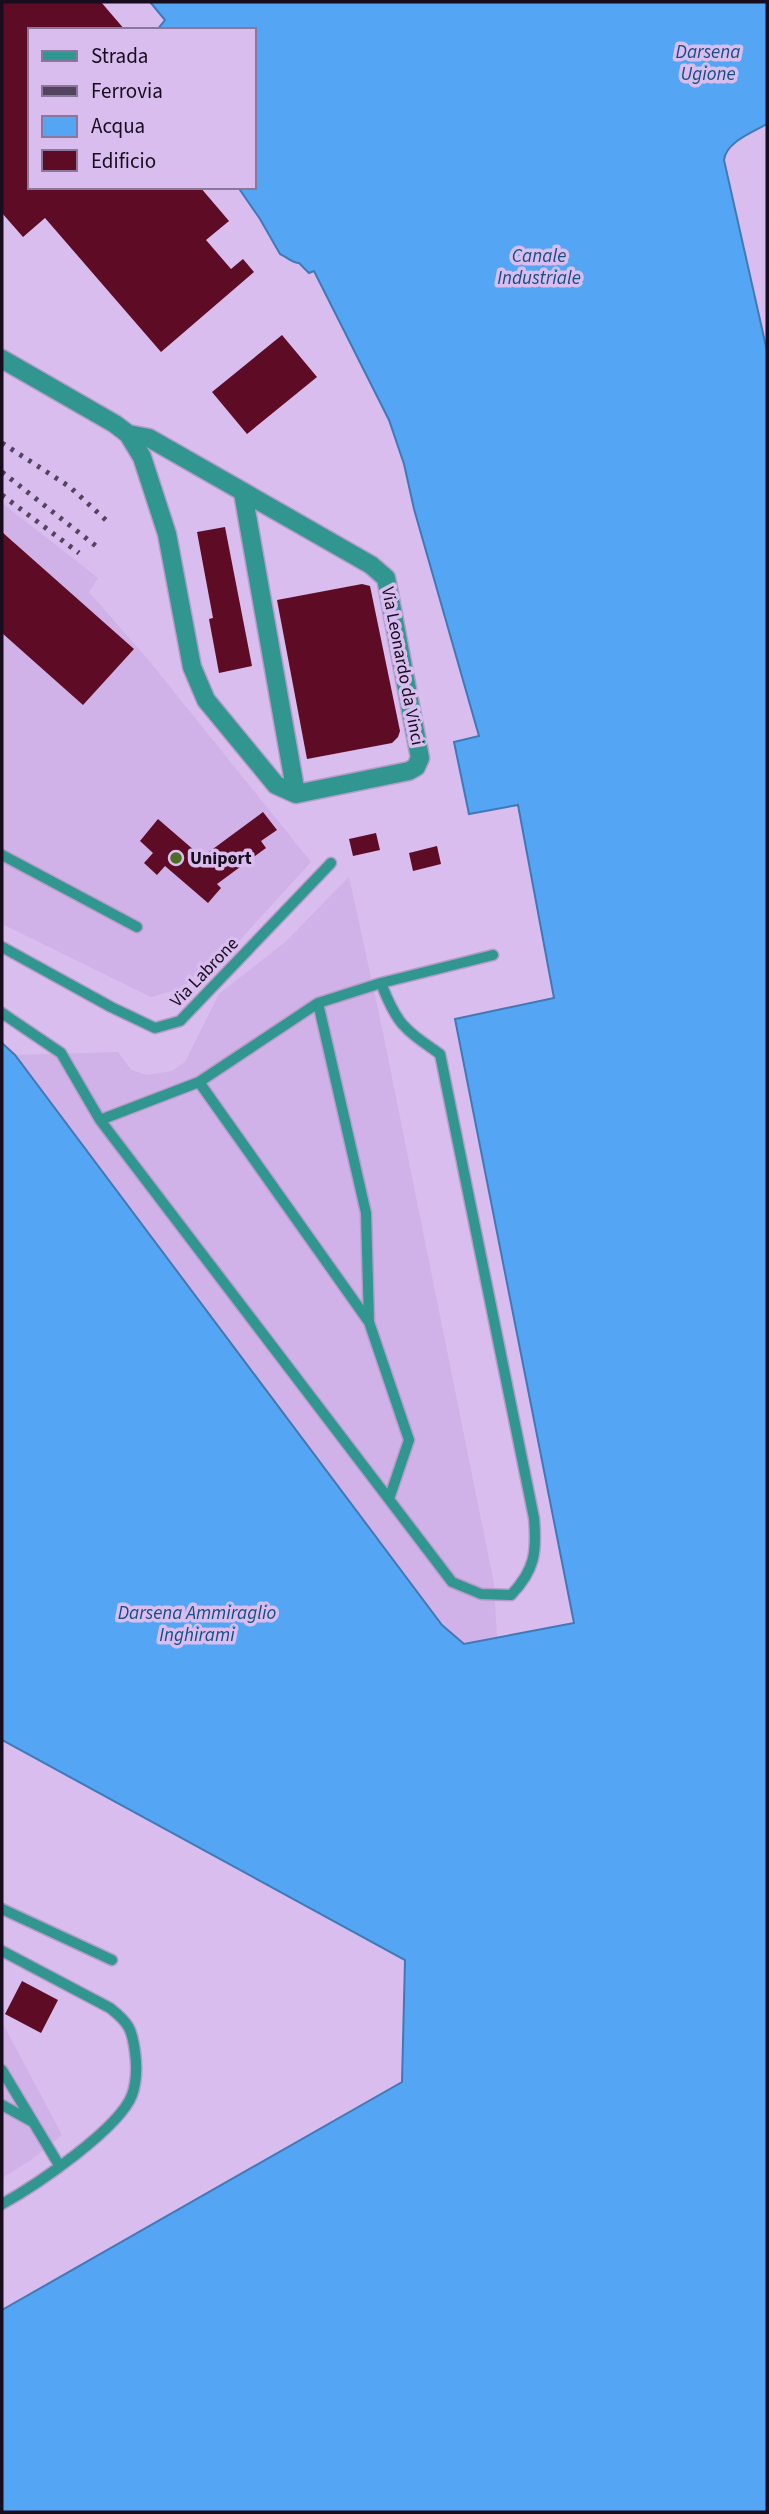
<svg xmlns="http://www.w3.org/2000/svg" width="769" height="2514" font-family="'Source Sans 3',sans-serif">
	<style>
		.built { fill: #d0b1e8 }
		.water { fill: #54a6f5; stroke: #4278b4; stroke-width: 2 }
		.building { fill: #5e0c25 }
		.lines { fill: none; stroke-linecap: round; stroke-linejoin: round }
		.service-casing { stroke: #b59dc9; stroke-width: 13 }
		.minor-casing { stroke: #b59dc9; stroke-width: 21 }
		.service { stroke: #329690; stroke-width: 10 }
		.minor { stroke: #329690; stroke-width: 18 }
		.rail { stroke: #52435e; stroke-width: 5; stroke-dasharray: 3.5 7; stroke-linecap: butt }
		.poi-dot { fill: #4d6d24; stroke: #d8bdee; stroke-width: 2.5 }
		.labels { text-anchor: middle; stroke-width: 7; stroke-linejoin: round; paint-order: stroke }
		.street-label { font-size: 18px; fill: #170d1e; stroke: #d8bdee }
		.poi-label { font-size: 18px; font-weight: bold; fill: #170d1e; stroke: #d8bdee; text-anchor: start }
		.water-label { font-size: 19px; font-style: italic; fill: #144e81; stroke: #d8bdee }
	</style>
	<rect width="100%" height="100%" fill="#d8bdee"/>
	<!-- built -->
	<path class="built" d="M2,503L98,578L89,592L150,662L311,862L218,964L179,989L151,997L2,924Z
		M349,877L381,1023L494,1584L497,1639L464,1645L442,1625L15,1055L118,1052L131,1070L147,1075L172,1071L185,1062L219,994L284,943Z
		M2,2022L62,2135L31,2160L2,2178Z"/>
	<!-- water -->
	<path class="water" d="M150,2H767V124C753,132 726,142 724,160L767,351V2512H2V2310L402,2082L405,1960L2,1740V1043L15,1055L442,1625L464,1644L574,1623L455,1019L554,998L518,805L469,814L454,742L479,736L414,509L404,464L389,420L314,271L309,273L299,263C292,263 287,257 280,254L260,219L238,187H254V30H157L165,20Z"/>
	<!-- building -->
	<path class="building" d="M2,2H101L125,30H30V187H200L229,221L206,240L231,269L243,259L254,272L161,352L45,218L23,237L2,213Z
		M282,335L317,377L247,434L212,392Z
		M225,527L252,666L219,673L209,619L213,618L197,532Z
		M2,532L134,649L83,705L2,633Z
		M362,584L370,586L400,731L398,737L392,743L307,759L277,600Z
		M263,812L277,830L261,841L266,848L217,884L221,888L208,903L165,866L157,875L144,863L153,853L140,841L158,819L202,857Z
		M376,833L380,850L353,856L349,839Z
		M437,846L441,864L413,871L409,853Z
		M22,1981L58,2000L41,2033L5,2014Z"/>
	<g class="lines">
		<defs>
			<path id="service" d="M2,855L137,927
				M2,947L111,1007L155,1028L180,1021L331,863
				M318,1003L366,1213L369,1322
				M2,1013L61,1053L100,1120L452,1582L481,1594L511,1595C535,1570 537,1552 534,1518L440,1054C404,1029 397,1025 381,983
				M199,1082L369,1322L409,1440L389,1499
				M100,1120L199,1082L318,1003L381,983L493,955
				M2,1909L112,1960
				M2,1951L110,2008C129,2023 132,2029 135,2052C137,2067 137,2081 132,2095C119,2129 35,2186 2,2204
				M2,2070L59,2165
				M2,2105L33,2122"/>
			<path id="minor" d="M2,359L115,424L128,434L142,457L167,534L192,667L206,700L276,785L296,794L409,771L416,767L420,758L386,578L371,565L149,438L128,434
				M243,493L296,794"/>
		</defs>
		<!-- service casing -->
		<use href="#service" class="service-casing"/>
		<!-- minor casing -->
		<use href="#minor" class="minor-casing"/>
		<!-- service -->
		<use href="#service" class="service"/>
		<!-- minor -->
		<use href="#minor" class="minor"/>
		<!-- rail -->
		<path class="rail" d="M2,443L70,487L108,522
			M2,472L96,546
			M2,495L79,553"/>
	</g>
	<!-- markers -->
	<circle class="poi-dot" cx="176" cy="858" r="7"/>
	<g class="labels">
		<!-- street labels -->
		<g class="street-label">
			<text transform="translate(403 666) rotate(79)" y="6">Via Leonardo da Vinci</text>
			<text transform="translate(204 972) rotate(-46)" y="6">Via Labrone</text>
		</g>
		<!-- poi labels -->
		<g class="poi-label">
			<text x="190" y="864">Uniport</text>
		</g>
		<!-- water labels -->
		<g class="water-label">
			<text x="708" y="58">Darsena<tspan x="708" dy="22">Ugione</tspan></text>
			<text x="539" y="262">Canale<tspan x="539" dy="22">Industriale</tspan></text>
			<text x="197" y="1619">Darsena Ammiraglio<tspan x="197" dy="22">Inghirami</tspan></text>
		</g>
	</g>
	<!-- border -->
	<rect width="769" height="2514" fill="none" stroke="#170d1e" stroke-width="7"/>
	<!-- legend -->
	<rect x="28" y="28" width="228" height="161" fill="#d8bdee" stroke="#8b779b" stroke-width="2"/>
	<rect x="42" y="51" width="35" height="10" fill="#329690" stroke="#8b779b" stroke-width="2"/>
	<text x="91" y="63" font-size="21" fill="#170d1e">Strada</text>
	<rect x="42" y="86" width="35" height="10" fill="#52435e" stroke="#8b779b" stroke-width="2"/>
	<text x="91" y="98" font-size="21" fill="#170d1e">Ferrovia</text>
	<rect x="42" y="116" width="35" height="21" fill="#54a6f5" stroke="#8b779b" stroke-width="2"/>
	<text x="91" y="133" font-size="21" fill="#170d1e">Acqua</text>
	<rect x="42" y="150" width="35" height="21" fill="#5e0c25" stroke="#8b779b" stroke-width="2"/>
	<text x="91" y="168" font-size="21" fill="#170d1e">Edificio</text>
</svg>
